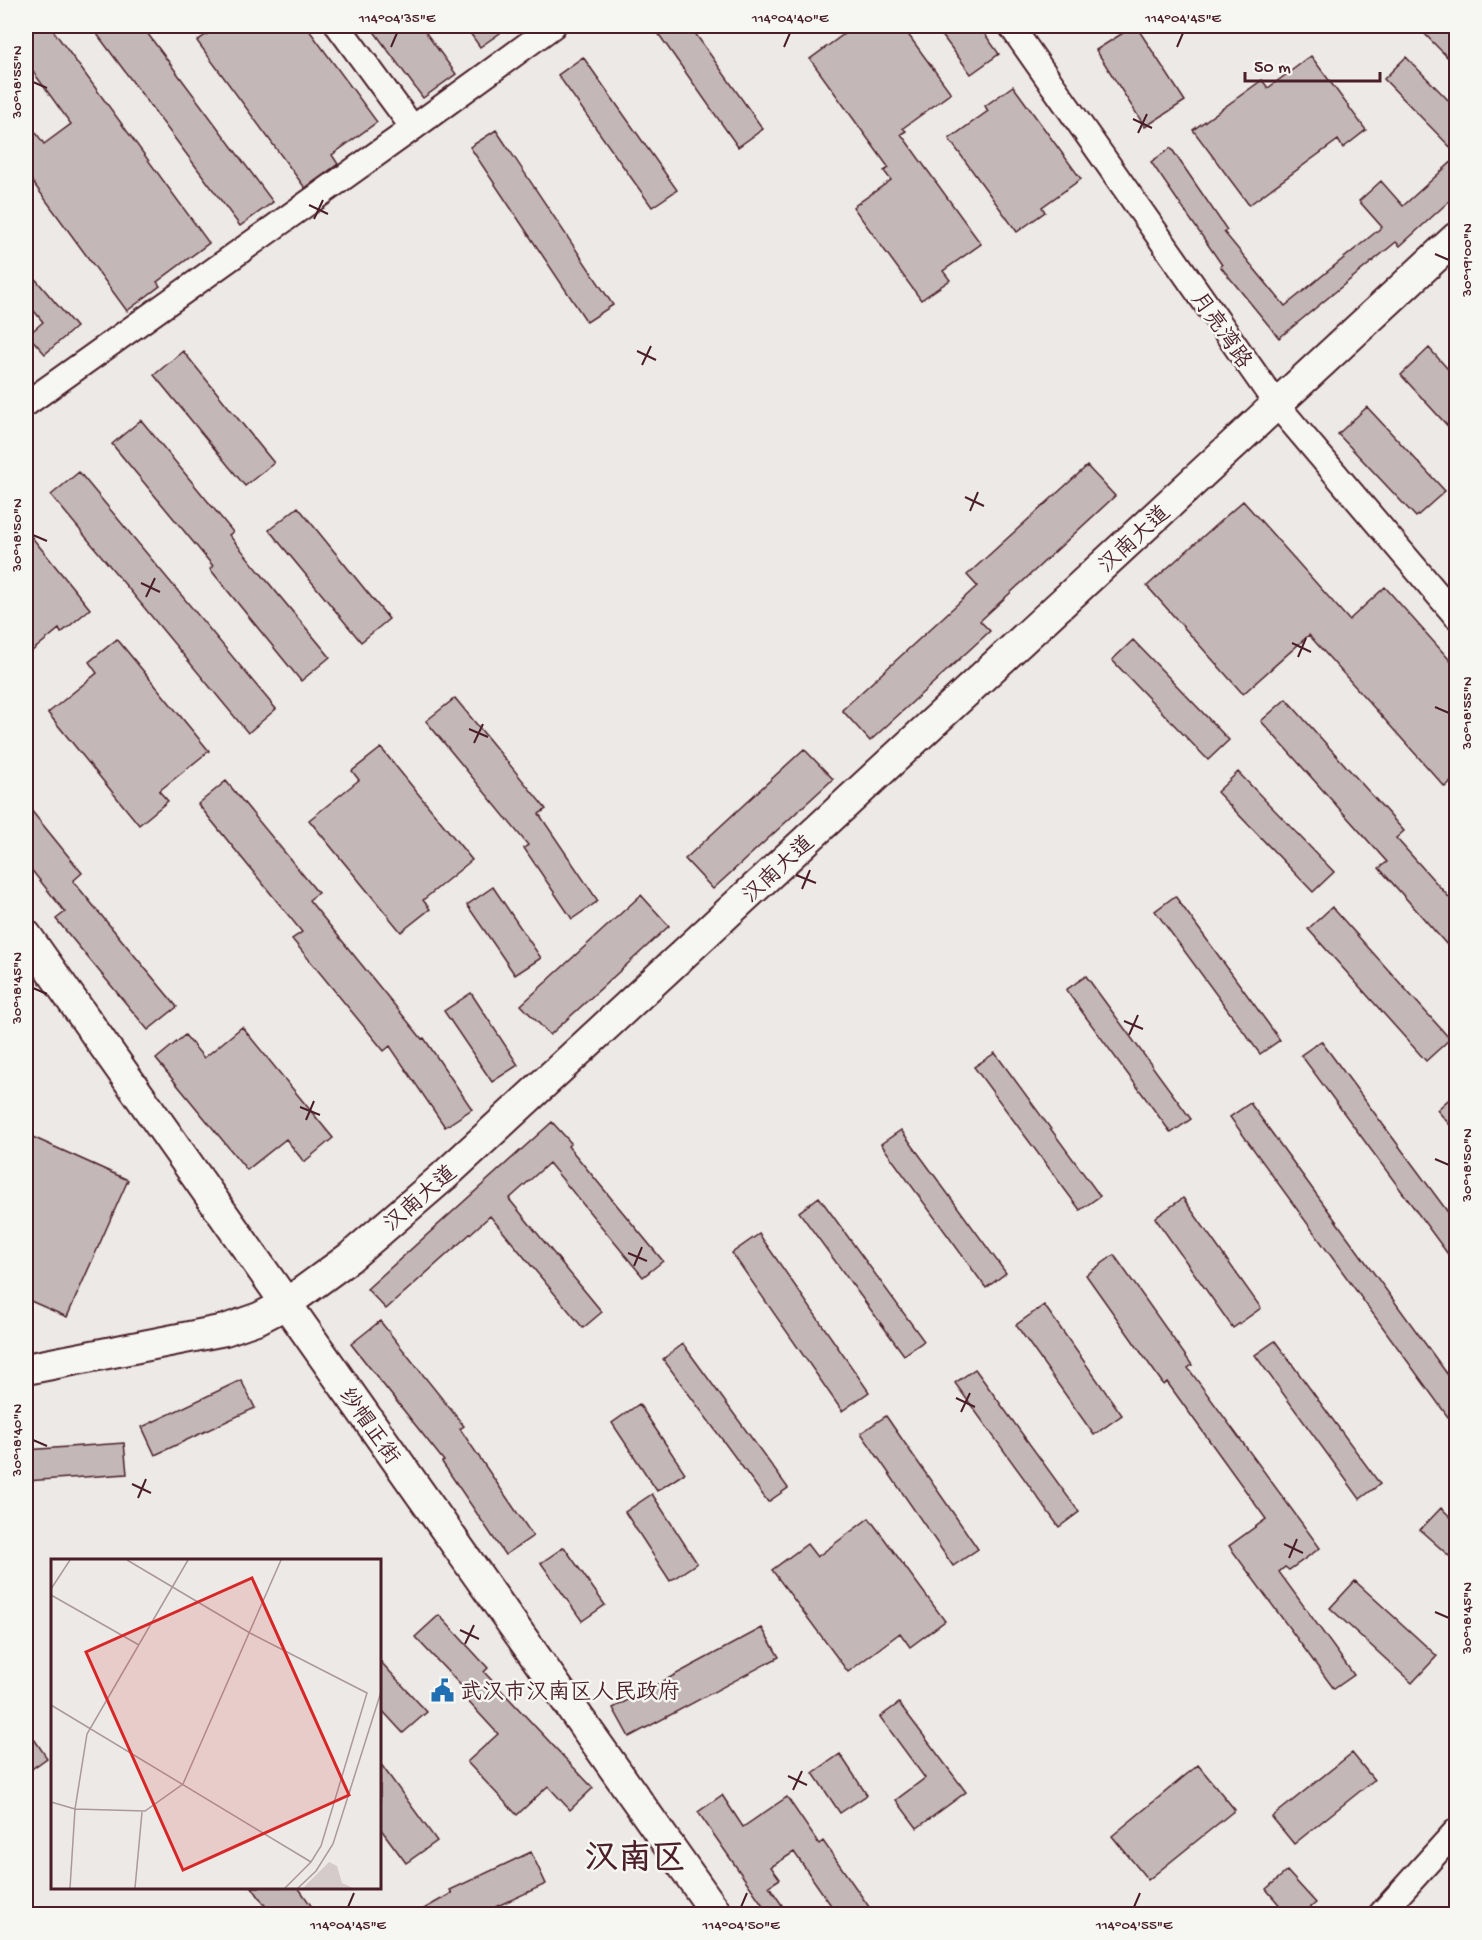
<svg xmlns="http://www.w3.org/2000/svg" width="1482" height="1940" font-family="'Gochi Hand','LXGW WenKai TC',sans-serif">
	<style>
		.building { fill: #c4b7b7; stroke: #4a1f2b; stroke-width: 1.5 }
		.lines { fill: none; stroke-linecap: round; stroke-linejoin: round }
		.minor-casing { stroke: #4a1f2b; stroke-width: 28 }
		.major-casing { stroke: #4a1f2b; stroke-width: 34 }
		.minor { stroke: #f6f6f2; stroke-width: 24 }
		.major { stroke: #f6f6f2; stroke-width: 30 }
		.ticks { fill: none; stroke: #4a1f2b; stroke-width: 2 }
		.labels { text-anchor: middle; stroke-width: 5; stroke-linejoin: round; paint-order: stroke }
		.street-label { font-size: 22px; fill: #4a1f2b; stroke: #f6f6f2 }
		.poi-label { font-size: 22px; fill: #4a1f2b; stroke: #f6f6f2; text-anchor: start }
		.town-label { font-size: 34px; font-weight: bold; fill: #4a1f2b; stroke: #f6f6f2 }
		.inset-road { fill: none; stroke: #ab989b; stroke-width: 1.5 }
		.view { fill: #d62828; fill-opacity: 0.15; stroke: #d62828; stroke-width: 3 }
		.inset-edge { fill: none; stroke: #4a1f2b; stroke-width: 3 }
		.neatline { fill: none; stroke: #4a1f2b; stroke-width: 2 }
		.ticks-label { font-size: 15px; text-anchor: middle; fill: #4a1f2b }
	</style>
	<rect width="100%" height="100%" fill="#ece9e6"/>
	<filter id="ink" filterUnits="userSpaceOnUse"><feTurbulence type="fractalNoise" baseFrequency=".0167" numOctaves="2"/><feDisplacementMap in="SourceGraphic" scale="12" xChannelSelector="R" yChannelSelector="G"/><feConvolveMatrix kernelMatrix="1 2 1 2 8 2 1 2 1" color-interpolation-filters="sRGB"/></filter>
	<g filter="url(#ink)">
		<!-- building -->
		<path class="building" d="M26,26H50L209,243L157,282L160,286L127,311L26,173V119L44,144L71,124L26,62Z
			M91,26H142L273,202L240,226Z
			M219,26H306L377,122L332,155L338,164L305,188L197,41Z
			M370,26H421L456,74L423,98Z
			M465,26H510L480,47Z
			M653,26H690L763,129L738,147Z
			M855,26H902L951,93L903,128L906,131L901,134L981,244L943,271L950,280L921,300L853,207L891,180L884,171L889,168L810,59Z
			M935,26H979L999,54L971,74Z
			M1134,26H1136L1185,101L1145,127L1096,50Z
			M1417,26H1456V66Z
			M1311,56L1366,130L1343,148L1338,140L1249,205L1193,130L1262,80L1268,88Z
			M583,57L677,190L652,207L558,75Z
			M1406,57L1456,108V153L1384,79Z
			M1013,86L1081,179L1042,207L1045,212L1017,232L949,139L988,111L985,106Z
			M496,130L613,305L587,322L470,147Z
			M1171,148L1227,230L1224,232L1285,306L1382,227L1359,201L1381,181L1403,206L1456,158V195L1400,246L1396,242L1279,338L1220,266L1222,265L1151,162Z
			M26,268L76,327L45,354L28,335L43,322L26,301Z
			M1429,348L1456,378V435L1401,375Z
			M183,351L274,463L245,486L154,375Z
			M1367,407L1445,491L1416,517L1338,434Z
			M141,420L233,532L229,535L330,657L301,681L210,569L213,566L112,444Z
			M1087,466L1115,496L980,621L990,631L870,741L842,710L977,586L967,575Z
			M79,472L276,709L248,733L51,495Z
			M1243,501L1349,620L1385,587L1456,667V777L1445,787L1309,635L1243,694L1147,586Z
			M298,507L389,619L361,642L269,530Z
			M26,530L90,609L61,633L59,629L26,656Z
			M117,639L209,751L159,791L168,801L139,825L48,713L97,673L89,662Z
			M1133,640L1229,740L1208,760L1112,660Z
			M455,698L546,809L539,814L598,901L572,919L524,848L528,845L426,721Z
			M1286,699L1404,831L1396,838L1456,905V955L1379,868L1387,862L1261,721Z
			M381,748L472,860L423,900L430,909L401,932L309,820L359,780L352,771Z
			M804,749L833,779L713,889L685,859Z
			M1238,772L1334,872L1313,892L1217,792Z
			M226,781L318,893L309,900L422,1039L424,1038L472,1109L445,1127L390,1046L384,1051L292,939L302,932L198,804Z
			M26,804L82,873L73,881L177,1007L148,1030L56,919L65,912L26,863Z
			M493,887L541,958L515,975L467,905Z
			M641,895L669,926L550,1035L521,1005Z
			M1175,896L1280,1040L1260,1054L1155,911Z
			M1332,907L1450,1039L1426,1061L1308,929Z
			M1086,976L1191,1119L1171,1133L1066,990Z
			M471,993L518,1065L492,1082L444,1011Z
			M242,1027L333,1138L304,1162L286,1139L247,1170L156,1059L185,1035L204,1058Z
			M1321,1041L1456,1223V1265L1301,1055Z
			M995,1053L1100,1196L1080,1210L974,1067Z
			M1456,1093V1132L1437,1110Z
			M1250,1103L1456,1386V1428L1230,1117Z
			M552,1122L571,1143L568,1146L663,1261L643,1277L549,1163L509,1199L602,1312L583,1328L490,1216L386,1309L367,1289Z
			M901,1130L1006,1273L986,1288L881,1144Z
			M26,1134L128,1180L67,1317L26,1299Z
			M819,1197L924,1341L904,1355L799,1212Z
			M1183,1198L1261,1308L1233,1328L1155,1218Z
			M759,1234L869,1392L842,1411L732,1253Z
			M1114,1255L1192,1365L1188,1368L1320,1548L1289,1570L1285,1567L1279,1572L1354,1675L1334,1689L1229,1546L1266,1519L1167,1382L1164,1385L1086,1275Z
			M1044,1305L1122,1415L1094,1435L1016,1325Z
			M380,1321L464,1426L460,1429L533,1536L505,1555L442,1462L444,1461L351,1344Z
			M1275,1341L1380,1484L1360,1499L1255,1355Z
			M683,1344L788,1488L768,1502L663,1359Z
			M975,1369L1079,1512L1059,1527L955,1383Z
			M241,1380L255,1408L155,1455L142,1427Z
			M639,1404L685,1473L657,1491L612,1423Z
			M886,1416L978,1549L953,1566L861,1433Z
			M124,1443L127,1474L26,1481V1450Z
			M652,1494L697,1563L670,1581L625,1512Z
			M1441,1508L1456,1522V1562L1420,1530Z
			M869,1518L945,1621L910,1647L900,1633L848,1672L772,1570L807,1544L817,1557Z
			M564,1547L605,1605L582,1621L541,1563Z
			M1355,1581L1437,1656L1412,1683L1330,1608Z
			M439,1615L488,1668L484,1672L593,1788L570,1810L548,1786L517,1815L467,1762L498,1734L465,1698L469,1694L415,1637Z
			M762,1628L779,1657L629,1737L613,1708Z
			M380,1661L427,1712L403,1733L380,1708Z
			M899,1703L966,1792L917,1828L896,1800L925,1778L880,1717Z
			M26,1727L47,1758L26,1773Z
			M1352,1753L1374,1780L1294,1844L1272,1817Z
			M840,1754L867,1795L840,1813L813,1773Z
			M380,1763L437,1841L406,1863L380,1828Z
			M1198,1765L1235,1810L1148,1880L1112,1836Z
			M722,1795L743,1827L787,1797L819,1844L823,1841L874,1914H837L794,1852L771,1867L780,1879L769,1886L788,1914H769L698,1812Z
			M531,1852L546,1884L480,1914H415L452,1893L450,1890Z
			M1287,1871L1316,1903L1302,1914H1287L1266,1889Z
			M252,1887H298L317,1914H271Z"/>
		<g class="lines">
			<defs>
				<path id="minor" d="M338,26L413,128
					M1011,26L1277,405L1456,616
					M26,404L413,128L553,26
					M1381,1914L1456,1831"/>
				<path id="major" d="M26,935L717,1914
					M26,1369L225,1330L259,1318L286,1304L349,1258L444,1176L1456,238"/>
			</defs>
			<!-- minor casing -->
			<use href="#minor" class="minor-casing"/>
			<!-- major casing -->
			<use href="#major" class="major-casing"/>
			<!-- minor -->
			<use href="#minor" class="minor"/>
			<!-- major -->
			<use href="#major" class="major"/>
		</g>
	</g>
	<!-- ticks -->
	<path class="ticks" d="M391,47L397,33M784,47L790,33M1177,47L1183,33M33,82L47,88M1133,119L1152,128M1138,133L1147,114M309,205L328,214M314,219L323,200M1435,254L1449,260M637,351L656,360M642,365L651,346M965,497L984,506M970,511L978,492M33,535L47,541M141,583L160,592M146,597L155,578M1292,643L1311,652M1298,657L1306,638M1435,707L1449,713M469,729L488,737M474,743L483,724M796,875L816,883M802,889L810,870M33,988L47,994M1124,1021L1143,1029M1129,1035L1138,1015M300,1107L320,1115M306,1120L314,1101M1435,1159L1449,1165M628,1253L647,1261M634,1266L642,1247M956,1398L975,1407M961,1412L970,1393M33,1440L47,1446M132,1484L151,1493M138,1498L146,1479M1284,1544L1303,1553M1289,1558L1297,1539M1435,1612L1449,1618M460,1630L479,1639M465,1644L474,1625M788,1776L807,1785M793,1790L802,1771M348,1907L354,1893M741,1907L747,1893M1134,1907L1140,1893"/>
	<!-- icons -->
	<defs>
		<symbol id="civic-bare" viewBox="-9 -9 18 18"><path d="M-.6-6.5H3V-4.5H.6V-3L4-1V1h2V6H-6V1h2V-1L-.6-3ZM-1.2 2.5V6h2.4V2.5Z" fill="#1f6fb2" stroke="#f6f6f2" stroke-width="2.5" paint-order="stroke"/></symbol>
	</defs>
	<g fill-rule="evenodd">
		<use href="#civic-bare" x="426" y="1674" width="33" height="33"/>
	</g>
	<g class="labels">
		<!-- street labels -->
		<g class="street-label">
			<text transform="translate(1223 329) rotate(55)" y="8">月亮湾路</text>
			<text transform="translate(1133 538) rotate(-43)" y="8">汉南大道</text>
			<text transform="translate(777 868) rotate(-43)" y="8">汉南大道</text>
			<text transform="translate(419 1197) rotate(-41)" y="8">汉南大道</text>
			<text transform="translate(371 1425) rotate(55)" y="8">纱帽正街</text>
		</g>
		<!-- poi labels -->
		<g class="poi-label">
			<text x="460" y="1698">武汉市汉南区人民政府</text>
		</g>
		<!-- town labels -->
		<g class="town-label">
			<text x="635" y="1868">汉南区</text>
		</g>
	</g>
	<!-- overview -->
	<g transform="translate(51 1559)">
		<rect width="330" height="330" fill="#ece9e6"/>
		<path d="M278,303L286,307L291,324L302,329H252Z" fill="#d4cbca"/>
		<path class="inset-road" d="M76,1L199,74L316,134L270,287L260,303L234,329M0,30L19,1M0,36L88,86M0,146L260,303M0,243L24,250L36,175L137,1M19,329L24,250L94,252L132,225L230,1M84,329L91,253M247,329L265,312L282,285L330,133"/>
		<path class="view" d="M201,19L298,236L132,311L35,93Z"/>
		<rect width="330" height="330" class="inset-edge"/>
	</g>
	<!-- margin -->
	<rect width="1482" height="1940" fill="none" stroke="#f6f6f2" stroke-width="66"/>
	<!-- scale -->
	<path d="M1245 72v9h135v-9" fill="none" stroke="#4a1f2b" stroke-width="3"/>
	<text x="1254" y="72" font-size="18" fill="#4a1f2b" stroke="#f6f6f2" stroke-width="4.5" paint-order="stroke">50 m</text>
	<rect x="33" y="33" width="1416" height="1874" class="neatline"/>
	<g class="ticks-label">
		<text x="397" y="22">114°04'35"E</text>
		<text x="790" y="22">114°04'40"E</text>
		<text x="1183" y="22">114°04'45"E</text>
		<text transform="translate(16 82) rotate(-90)" y="5">30°18'55"N</text>
		<text transform="translate(1466 260) rotate(-90)" y="5">30°19'00"N</text>
		<text transform="translate(16 535) rotate(-90)" y="5">30°18'50"N</text>
		<text transform="translate(1466 713) rotate(-90)" y="5">30°18'55"N</text>
		<text transform="translate(16 988) rotate(-90)" y="5">30°18'45"N</text>
		<text transform="translate(1466 1165) rotate(-90)" y="5">30°18'50"N</text>
		<text transform="translate(16 1440) rotate(-90)" y="5">30°18'40"N</text>
		<text transform="translate(1466 1618) rotate(-90)" y="5">30°18'45"N</text>
		<text x="348" y="1929">114°04'45"E</text>
		<text x="741" y="1929">114°04'50"E</text>
		<text x="1134" y="1929">114°04'55"E</text>
	</g>
</svg>
